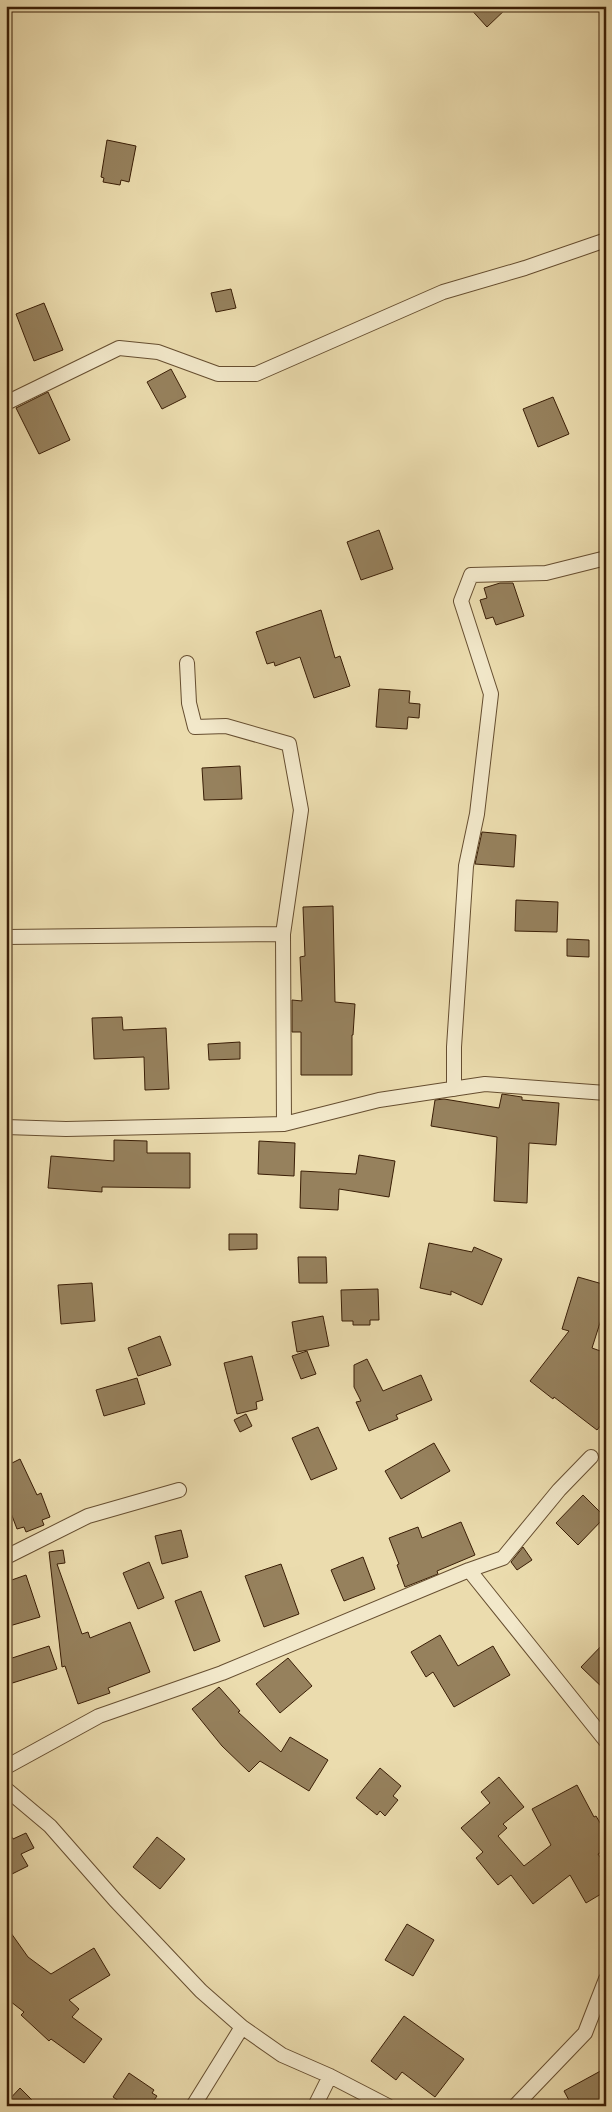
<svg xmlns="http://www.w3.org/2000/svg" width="612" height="2112" font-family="'Old Standard TT',serif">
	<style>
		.building { fill: #96815d; stroke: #3a1e06 }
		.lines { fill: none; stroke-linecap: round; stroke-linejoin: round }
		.street-casing { stroke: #664e30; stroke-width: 16 }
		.street { stroke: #f2e8ca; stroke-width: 14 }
	</style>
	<rect width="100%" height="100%" fill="#ebdcae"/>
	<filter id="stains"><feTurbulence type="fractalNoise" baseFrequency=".004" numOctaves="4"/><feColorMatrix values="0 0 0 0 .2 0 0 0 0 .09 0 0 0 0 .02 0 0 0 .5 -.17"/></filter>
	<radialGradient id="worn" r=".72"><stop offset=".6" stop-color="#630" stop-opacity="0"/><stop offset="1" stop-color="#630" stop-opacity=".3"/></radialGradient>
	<!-- building -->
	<path class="building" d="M468,6H509L487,27Z
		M107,140L136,146L129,182L121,180L120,185L103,182L104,178L101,177Z
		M231,289L236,308L216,312L211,293Z
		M44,303L63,350L34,361L16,314Z
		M171,369L186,397L162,409L147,382Z
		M48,392L70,440L39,454L16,408Z
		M553,397L569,434L538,447L523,409Z
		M379,530L393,569L361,580L347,542Z
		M500,583H513L524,616L496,625L493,617L486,619L480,600L487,598L484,588Z
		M321,610L335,658L340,656L350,686L314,698L300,657L275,666L274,662L267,664L256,632Z
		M379,689L410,691L409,703L420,704L419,718L408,717L407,729L376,727Z
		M240,766L242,799L204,800L202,768Z
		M482,832L516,835L514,867L475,864Z
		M516,900L558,902L557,932L515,931Z
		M333,906L335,1002L355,1004L353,1035H352V1075H301V1032H292V1000L302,1001L300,957L305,956L303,907Z
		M567,939L589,940V957L567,956Z
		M122,1017L123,1030L166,1028L169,1089L145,1090L144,1057L94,1059L92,1018Z
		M240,1042V1059L209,1060L208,1044Z
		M502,1094L522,1097V1100L559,1103L556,1145L529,1143L527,1203L494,1201L497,1137L431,1126L435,1100L444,1099L499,1108Z
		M114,1140L147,1141V1153H190V1188L102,1187V1192L48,1188L51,1156L114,1161Z
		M259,1141L295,1143L294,1176L258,1174Z
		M359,1155L395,1161L389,1197L339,1189L338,1210L300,1208L301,1171L356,1174Z
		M229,1234H257V1249L229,1250Z
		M429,1243L472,1252L474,1247L502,1259L482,1305L451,1291V1295L420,1288Z
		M298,1257H326L327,1283H299Z
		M578,1277L606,1285V1304L592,1348L606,1353V1419L597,1430L554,1397L553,1399L530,1381L569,1331L562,1329Z
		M92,1283L95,1321L61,1324L58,1285Z
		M378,1289L379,1320H370V1325H353V1321H342L341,1290Z
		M323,1316L329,1346L297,1352L292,1322Z
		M160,1336L171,1365L138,1376L128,1348Z
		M307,1351L316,1374L301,1379L292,1356Z
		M252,1356L263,1400L256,1402L257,1409L237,1414L224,1363Z
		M367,1359L383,1391L421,1375L432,1400L396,1415L398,1419L369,1431L356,1402L361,1401L354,1387V1365Z
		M137,1378L145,1404L104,1416L96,1390Z
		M246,1414L252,1426L240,1432L234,1420Z
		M318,1427L337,1469L311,1480L292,1438Z
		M434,1443L450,1471L401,1499L385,1471Z
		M20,1459L37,1495L41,1493L50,1517L42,1520L44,1525L26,1532L24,1527L17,1529L6,1500V1466Z
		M583,1495L605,1517L578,1545L556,1523Z
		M461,1522L475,1555L437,1571L438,1574L405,1587L397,1565L399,1564L389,1538L418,1527L422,1538Z
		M181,1530L188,1557L162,1564L155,1536Z
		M523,1547L532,1560L517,1570L511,1562Z
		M63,1550L65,1563L57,1564L82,1634L88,1632L90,1638L130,1622L150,1672L108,1688L110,1693L78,1704L65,1666L62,1667L49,1552Z
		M363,1557L375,1589L344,1601L331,1570Z
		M149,1562L164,1598L138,1609L123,1573Z
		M281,1564L299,1614L264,1627L245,1576Z
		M26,1575L40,1617L6,1627V1582Z
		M201,1591L220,1641L194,1651L175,1601Z
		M440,1635L458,1666L493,1646L510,1675L454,1707L433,1672L426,1677L411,1652Z
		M606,1641V1691L581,1667Z
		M49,1646L57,1669L6,1685V1660Z
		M288,1658L312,1686L280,1713L256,1684Z
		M219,1687L240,1711L238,1712L281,1752L290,1737L328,1760L309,1791L260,1761L249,1772L222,1746L192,1709Z
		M380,1768L401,1786L393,1796L398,1800L385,1816L380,1811L377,1815L356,1798Z
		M499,1777L524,1807L503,1824L507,1828L498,1836L524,1866L551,1845L532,1809L577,1785L594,1817L596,1816L606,1833V1849L598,1854L606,1866V1891L586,1903L570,1875L533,1904L511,1875L498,1885L476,1858L483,1852L461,1828L490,1803L481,1792Z
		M6,1827L13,1839L26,1833L34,1848L21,1854L28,1866L6,1877Z
		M157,1837L185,1859L160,1889L133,1867Z
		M407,1924L434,1940L413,1976L385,1960Z
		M6,1926L28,1957L51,1974L94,1948L110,1975L69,2000L79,2009L72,2017L102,2039L84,2063L51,2039L49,2041L21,2015L24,2012L6,1998Z
		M404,2016L464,2059L435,2097L402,2072L396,2080L371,2061Z
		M606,2068V2106H572L564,2091Z
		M129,2073L154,2090L152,2093L157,2096L150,2106H126L113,2097Z
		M20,2088L38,2106H6V2103Z"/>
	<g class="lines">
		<defs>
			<path id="street" d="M6,403L119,348L158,352L218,374H256L443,292L525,268L606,240
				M187,663L189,703L195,727L226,726L289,744L301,810L283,934L284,1124
				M6,937L283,934
				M454,1089V1047L466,866L477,814L491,694L461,601L471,575L546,573L606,558
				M6,1127L66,1129L284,1124L379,1100L485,1084L606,1093
				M6,1557L88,1516L179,1490
				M469,1570L606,1741
				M6,1767L99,1716L222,1673L469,1570L503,1558L559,1490L591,1457
				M6,1789L50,1826L115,1900L201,1991L242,2027L282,2055L330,2076L388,2106
				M193,2106L242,2027
				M315,2106L330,2076
				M515,2106L585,2033L606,1979"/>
		</defs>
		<!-- street casing -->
		<use href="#street" class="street-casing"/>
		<!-- street -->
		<use href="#street" class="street"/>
	</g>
	<!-- margin -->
	<rect width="612" height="2112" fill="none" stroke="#ebdcae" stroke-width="25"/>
	<rect x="8" y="8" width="597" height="2097" fill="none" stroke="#3a1e06" stroke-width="2.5"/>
	<rect x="12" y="12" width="587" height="2087" fill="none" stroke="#3a1e06"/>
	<rect width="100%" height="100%" filter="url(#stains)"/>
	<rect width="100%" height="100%" fill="url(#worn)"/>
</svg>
